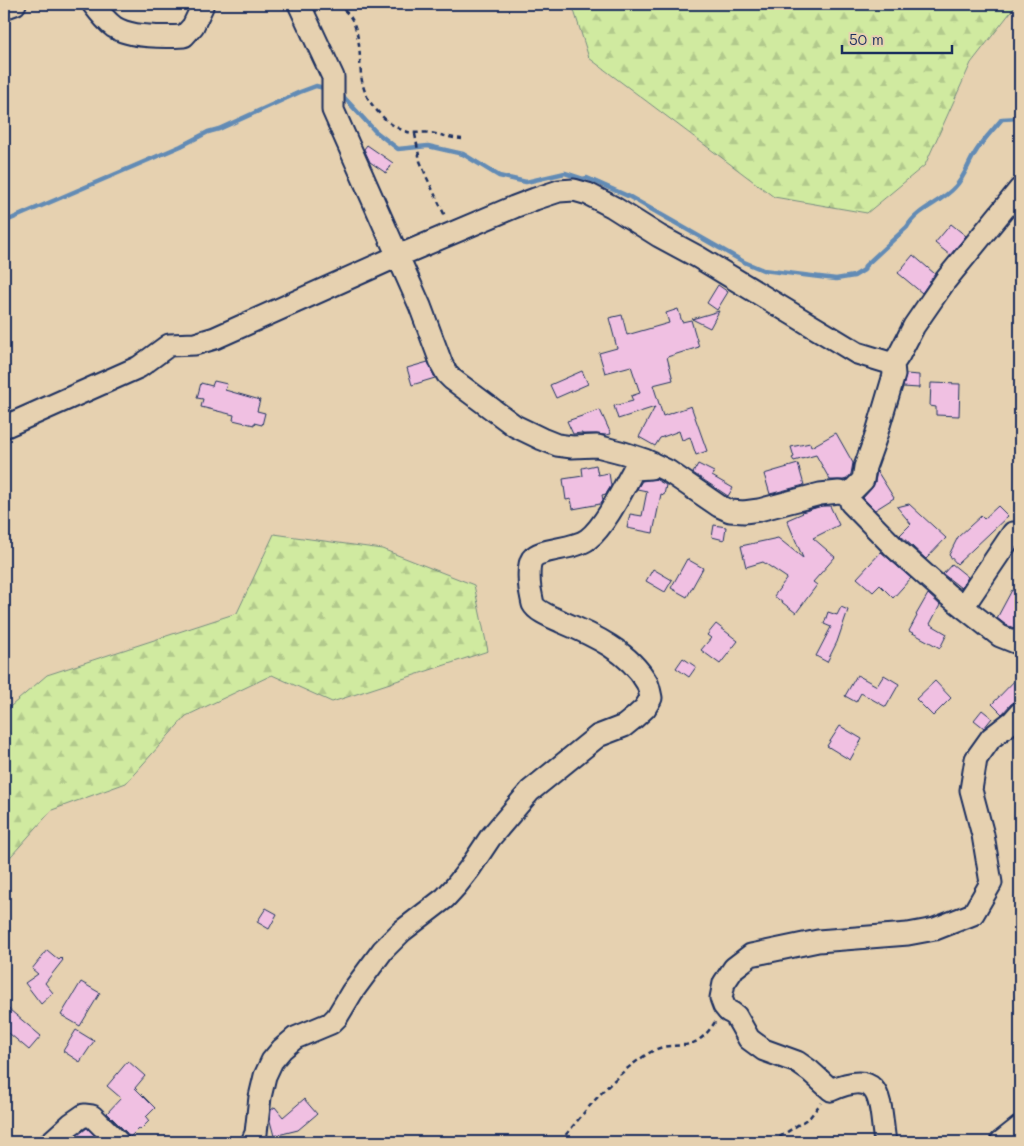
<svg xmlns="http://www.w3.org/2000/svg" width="1024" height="1146" font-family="Mali,sans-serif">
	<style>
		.forest { fill: url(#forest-firs); stroke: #768c7f }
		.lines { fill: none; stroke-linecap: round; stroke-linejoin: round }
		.stream { stroke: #628bb5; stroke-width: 4.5 }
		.building { fill: #f0c0e2; stroke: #1b2f5e }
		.minor-casing { stroke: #1b2f5e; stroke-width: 25 }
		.path { stroke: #1b2f5e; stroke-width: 2.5; stroke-dasharray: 5 4; stroke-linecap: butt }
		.minor { stroke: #e6d1b0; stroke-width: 21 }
	</style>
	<defs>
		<pattern id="forest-firs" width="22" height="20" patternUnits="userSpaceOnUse" patternTransform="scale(1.25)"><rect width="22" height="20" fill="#d0eaa0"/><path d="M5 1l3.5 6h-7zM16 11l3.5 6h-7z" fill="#b2c98c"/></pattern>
	</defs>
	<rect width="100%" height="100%" fill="#e6d1b0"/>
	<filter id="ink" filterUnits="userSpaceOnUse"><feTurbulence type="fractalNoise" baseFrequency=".02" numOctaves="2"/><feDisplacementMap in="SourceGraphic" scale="10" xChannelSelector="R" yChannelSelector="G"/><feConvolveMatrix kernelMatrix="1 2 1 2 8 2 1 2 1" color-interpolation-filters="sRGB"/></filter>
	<g filter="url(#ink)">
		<!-- forest -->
		<path class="forest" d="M572,4H1017L971,63L925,165L867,213L774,197L589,58Z
			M274,534L382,549L474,585L488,651L332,702L272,675L186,716L126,783L52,810L4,864V712L47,675L237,613Z"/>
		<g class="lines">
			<!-- stream -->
			<path class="stream" d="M340,93L375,131L398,149L428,146L463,154L499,176L526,182L565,173L583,179L587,178L630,197L744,262L763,270L836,279L854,276L864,270L865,266L907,227C918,208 941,203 955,187C964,178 968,164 975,153C982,141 993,130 1002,119L1020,118
				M4,222L181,146L208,132L219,129L300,92L316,86L328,89"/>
		</g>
		<!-- building -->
		<path class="building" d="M367,145L393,163L386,173L370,162L364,149Z
			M951,224L966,236L950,255L935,243Z
			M913,255L935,274L922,293L898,273Z
			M718,285L728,292L717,310L707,303Z
			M678,309L682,322L691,320L699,347L667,357L673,380L653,385L663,416L691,406L707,451L696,455L690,437L682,440L679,431L660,438L655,446L639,437L655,407L618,419L614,406L633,401L631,396L640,393L631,366L605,373L599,353L617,348L609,318L622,315L627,335L669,323L666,313Z
			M719,311L710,328L692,319Z
			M428,362L435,378L412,385L407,368Z
			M582,371L588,384L556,398L550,385Z
			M906,374L919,375V388L903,387Z
			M214,381L227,384L225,390L260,400L257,411L265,413L262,425L254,423V425L233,420L234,415L201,407L203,399L197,398L201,383L212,386Z
			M931,383L960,384L959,416L936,415V407L930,406Z
			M600,410L611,434L606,435L596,434H582V433L573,434L567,421Z
			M836,433L853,463L851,474L847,479L843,480H830L816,455L794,461L792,458L794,457L791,447L810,443L811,447Z
			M698,464L714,472L712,476L733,488L728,496L693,473Z
			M798,464L804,485L770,494L764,474Z
			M596,465L598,475L609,473L611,486L606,494L602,495L603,500L600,504L573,509L571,499L566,500L563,479L583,476L582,468Z
			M877,471L894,498L875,510L863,498L872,488L875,482Z
			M655,479L666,485L664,495L661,494L653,533L627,528L630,514L642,516L647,491L637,489L642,481Z
			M909,504L946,538L926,559L900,535L911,524L897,507Z
			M822,506H830L839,525L813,538L835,557L813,582L817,585L796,613L774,596L787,578L763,562L746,567L741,546L778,538L803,558L787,520L803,513L802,512Z
			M998,506L1008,516L957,564L949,555L958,537L981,516L984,519Z
			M714,525L726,527L724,540L712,537Z
			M881,552L911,578L893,598L880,585L873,592L857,578Z
			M687,559L703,568L687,597L671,588Z
			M952,564L968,577L961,588L943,574Z
			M653,569L672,580L665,592L646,581Z
			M1012,590L1020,595V623L1017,629L1006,625L997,618Z
			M928,594L940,605L930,624L947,634L940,648L909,631L917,616L916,615Z
			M841,607L848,610L837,642L827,662L816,656L831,627L824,624L828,612L837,615Z
			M716,624L738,641L720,664L701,650L711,638L707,635Z
			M683,658L696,667L689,677L676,668Z
			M857,675L877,686L884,675L899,684L886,707L861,693L856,702L845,696Z
			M1020,675V699L1011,704L1002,714L992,704Z
			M935,681L951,698L933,716L916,699Z
			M982,710L992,718L984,728L974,720Z
			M840,726L862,739L850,760L827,746Z
			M266,908L277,914L269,929L257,922Z
			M47,950L59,960L61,958L63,960L45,983L53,993L41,1004L25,983L38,974L32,969Z
			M81,982L100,993L80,1026L61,1015Z
			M4,1005L41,1036L29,1050L4,1029Z
			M76,1030L94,1041L80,1062L63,1051Z
			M128,1061L145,1076L135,1088L155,1108L146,1117L149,1121L140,1130L139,1128L129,1138L127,1133L107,1113L121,1098L107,1086Z
			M304,1099L317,1114L298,1130L274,1136L270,1121L271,1110L275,1107L283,1117Z
			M87,1128L99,1140L97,1142H69Z"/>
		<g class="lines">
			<defs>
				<path id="minor" d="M93,4C99,12 106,21 114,27C131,38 165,37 184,36L193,26L202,7V4
					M299,4L333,77V110L420,306L442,365L447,374L452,379L515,426L542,439L557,445L572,447L597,446L624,453L645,460L668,471L719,506L730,511L744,512L759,510L820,494L839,492L849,494
					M4,8L15,4
					M4,427L139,367L169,345L195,344L215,338L398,256L514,207L535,199L559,191L574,190L588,194L613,207L659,236L698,257L857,353L893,364
					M849,494L863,480L865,467L875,439L894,375L893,364L899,355L914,326L945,281L1020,189
					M849,494L851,503L895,548L948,595L1000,636L1020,644
					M963,607L1013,533L1020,537
					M51,1142L71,1124L84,1115L92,1116L118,1142
					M252,1142L256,1133L260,1097L265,1076L272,1061L282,1049L295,1038L331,1023L337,1017L352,992L383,950L402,931L445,898L456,886L470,868L490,838L530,791L598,736L624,726L634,718L645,708L651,698C650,693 649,687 647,683C630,652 593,635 562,622C554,618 537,612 533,604C532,600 531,594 530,589C529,582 528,565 532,559C540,548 574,550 588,539C605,526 623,489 634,469L650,468L652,463
					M885,1142C879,1104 885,1067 831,1090L810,1071L797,1062L764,1050L749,1039L736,1016L732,1013L728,1011L724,1006L721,998L724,983L734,968L751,955L818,941L908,934L935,929L973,914L991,883L983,835L971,790L976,759L991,738L1013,721L1020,713
					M1001,1142L1020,1127"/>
			</defs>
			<!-- minor casing -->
			<use href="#minor" class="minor-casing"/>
			<!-- path -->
			<path class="path" d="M337,4C343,9 351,15 354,24C367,58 350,84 380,114C386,121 396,128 405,131C414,135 422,131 431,133C442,135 451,138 462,139
				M415,134L420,161L427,178L445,216
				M560,1142C586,1110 613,1075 649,1053C655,1049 664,1046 671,1046C680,1045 692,1046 700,1039C706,1035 711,1028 715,1022
				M772,1142L810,1117L821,1103"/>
			<!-- minor -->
			<use href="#minor" class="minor"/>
		</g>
	</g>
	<!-- margin -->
	<rect width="1024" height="1146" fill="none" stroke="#e6d1b0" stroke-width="20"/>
	<rect x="10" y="10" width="1004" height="1126" fill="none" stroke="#1b2f5e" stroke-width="2" filter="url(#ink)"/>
	<!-- scale -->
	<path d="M842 45v8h110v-8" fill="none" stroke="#1b2f5e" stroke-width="2.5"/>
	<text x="849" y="45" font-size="15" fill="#1b2f5e" stroke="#e6d1b0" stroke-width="4" paint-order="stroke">50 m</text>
</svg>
